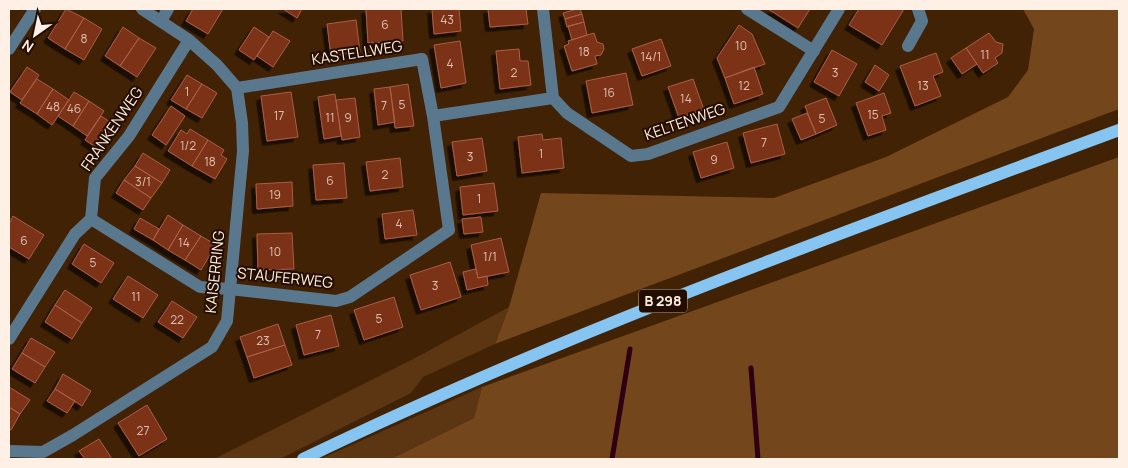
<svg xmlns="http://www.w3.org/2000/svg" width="1128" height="468" font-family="Manrope,sans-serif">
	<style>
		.green { fill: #5c3512 }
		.forest { fill: #74461c }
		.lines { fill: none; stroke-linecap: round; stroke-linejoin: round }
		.stream { stroke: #2e0013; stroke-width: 5 }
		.building { fill: #7c3014; stroke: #aa5f46; filter: url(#shadow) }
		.minor { stroke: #5a788d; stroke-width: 12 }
		.major { stroke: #86c5f1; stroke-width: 12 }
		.labels { text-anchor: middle; stroke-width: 4; stroke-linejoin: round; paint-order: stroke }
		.number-label { font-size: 12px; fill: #dec0b2 }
		.shield { fill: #230c00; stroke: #bdaca1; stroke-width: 1 }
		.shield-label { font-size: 14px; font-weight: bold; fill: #fff0e6 }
		.street-label { font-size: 15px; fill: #fff0e6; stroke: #230c00 }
	</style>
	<defs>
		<filter id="shadow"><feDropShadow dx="-4.5" dy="4.5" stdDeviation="0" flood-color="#0009"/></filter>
	</defs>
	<rect width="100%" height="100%" fill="#412204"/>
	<!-- green -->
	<path class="green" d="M509,307L495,344L423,377L411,393L280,459H214L419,356Z
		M482,387L474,418L391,459H320Z"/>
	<!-- forest -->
	<path class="forest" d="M1023,9H1119V109L495,344L509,307L541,193L774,198L886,157L1008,97L1028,70L1034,29Z
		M1119,157V459H391L474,418L482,387Z"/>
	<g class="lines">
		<!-- stream -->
		<path class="stream" d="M751,368L758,459
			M612,459L630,349"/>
	</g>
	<!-- building -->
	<path class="building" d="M66,9L84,18L65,49L48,38Z
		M193,9H223L208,34L186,21Z
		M283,9H302L297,18Z
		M366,9H401L403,41L368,43Z
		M432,9H459L461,31L434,34Z
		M488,9H526L528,24L490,27Z
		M577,9H580L582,14L565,19L563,13Z
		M768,9H810L798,28Z
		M859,9H904L882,45L849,25Z
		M582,14L584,22L567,27L565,19Z
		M84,18L102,29L84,60L65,49Z
		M356,20L360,52L331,56L327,24Z
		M584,22L587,35L572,40L568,26Z
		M739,25L752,34L765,64L725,78L717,58Z
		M123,27L139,38L120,66L105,56Z
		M254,27L269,37L254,60L239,50Z
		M273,31L290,41L273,67L257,56Z
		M594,33L597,42L603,44L604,49L601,55L595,56L597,64L572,71L564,46L569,44L568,41Z
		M989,33L996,42L1003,44L1002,53L995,58L998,63L983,73L966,48Z
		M139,38L156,48L137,77L120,66Z
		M661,39L671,66L642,76L632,49Z
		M460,41L466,83L441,88L434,45Z
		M966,48L977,64L962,74L951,58Z
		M519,49L520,61H528L531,85L500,89L496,51Z
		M832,50L857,64L839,96L814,82Z
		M936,53L943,72L933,76L941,96L915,106L900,66Z
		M875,65L889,75L879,91L865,82Z
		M27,67L39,75L22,100L10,92Z
		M754,67L763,94L734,104L725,78Z
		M626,73L633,105L592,113L586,81Z
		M187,75L202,84L186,109L171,100Z
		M37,79L53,89L37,114L20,103Z
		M693,79L704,110L679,118L668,87Z
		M202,84L217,93L202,118L186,109Z
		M408,84L414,126L395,128L390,87Z
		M390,87L395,122L378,125L374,89Z
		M53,89L69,100L52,125L37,114Z
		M74,92L89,101L73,126L58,116Z
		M291,92L298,137L267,141L261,96Z
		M884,93L891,113L882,116L886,130L868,136L856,103Z
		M335,94L341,136L324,139L318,97Z
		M355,98L360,137L342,140L336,100Z
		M826,98L837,125L816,134L805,106Z
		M89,101L104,111L87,136L73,126Z
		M171,106L185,116L166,145L152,135Z
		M807,113L816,134L801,140L792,119Z
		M101,116L116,126L100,150L85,140Z
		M777,124L785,154L751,163L743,133Z
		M190,129L208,140L192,166L168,151L181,130L187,134Z
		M542,134L543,140L561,138L564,168L522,173L518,137Z
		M482,138L487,171L457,176L452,142Z
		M208,140L224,150L221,155L227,159L215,179L192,166Z
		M727,142L734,168L701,178L693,152Z
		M143,153L170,170L162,183L135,166Z
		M400,158L403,187L370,191L366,162Z
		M344,163L347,198L316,200L313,165Z
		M135,166L162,183L151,198L124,180Z
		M124,180L151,198L143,210L116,193Z
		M292,182L293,206L257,209L256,184Z
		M494,183L498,211L463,215L460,187Z
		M413,210L417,235L385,239L382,214Z
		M168,215L183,225L168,250L153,240Z
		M13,216L44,235L29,259L9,247V224Z
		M481,217L483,232L464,234L462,219Z
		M140,218L159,229L153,240L134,229Z
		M183,225L201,236L185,260L168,250Z
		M292,233L294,269L258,270L257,234Z
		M201,236L216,245L201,270L185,260Z
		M501,238L509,272L478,278L471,245Z
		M84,244L114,263L101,283L72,264Z
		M450,262L461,297L421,310L410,275Z
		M476,269L478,278L487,276L488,285L467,290L463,272Z
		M128,276L158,295L143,318L113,299Z
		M65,290L92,308L82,323L55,305Z
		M394,297L403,327L364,340L354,310Z
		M172,301L197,317L183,338L158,322Z
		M55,305L82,323L72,339L45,322Z
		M331,315L339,346L304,355L296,325Z
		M278,324L285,345L247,357L240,337Z
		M31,338L55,352L45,367L22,353Z
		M285,345L292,365L254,378L247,357Z
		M22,353L45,367L35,383L12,369Z
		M63,374L91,391L82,406L55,389Z
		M9,387L30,400L20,414L9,407Z
		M55,389L75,401L67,413L47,401Z
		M147,405L167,439L139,456L118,423Z
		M9,407L20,414L11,430L9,429Z
		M99,439L112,459H85L79,451Z"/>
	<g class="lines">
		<!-- minor -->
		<path class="minor" d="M543,9L553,98L567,113L631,156L648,154L779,107L839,9
			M747,9L814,51
			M161,21L168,9
			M908,46L922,21L918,9
			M9,49L35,9
			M433,116L553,98
			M91,219L200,287L230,289L336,301L350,297L449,230L433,116L422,59L237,88
			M9,339L75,234L91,219L95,178L129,136L189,40
			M9,451L43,452L73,435L212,347L227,321L243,151L242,123L237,88L217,65L189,40L142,9"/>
		<!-- major -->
		<path class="major" d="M303,459C568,331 844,232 1119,130"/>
	</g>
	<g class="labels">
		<!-- number labels -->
		<g class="number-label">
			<text x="447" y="24">43</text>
			<text x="385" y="29">6</text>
			<text x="84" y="43">8</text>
			<text x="741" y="50">10</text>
			<text x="584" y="56">18</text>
			<text x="985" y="59">11</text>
			<text x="651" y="61">14/1</text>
			<text x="450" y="68">4</text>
			<text x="514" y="77">2</text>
			<text x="835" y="77">3</text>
			<text x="744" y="90">12</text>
			<text x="923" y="90">13</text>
			<text x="187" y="96">1</text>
			<text x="609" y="97">16</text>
			<text x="686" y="103">14</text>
			<text x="402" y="109">5</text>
			<text x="384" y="110">7</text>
			<text x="53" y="111">48</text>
			<text x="74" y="113">46</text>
			<text x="873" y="119">15</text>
			<text x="279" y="120">17</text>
			<text x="330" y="122">11</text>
			<text x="348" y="122">9</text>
			<text x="822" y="123">5</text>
			<text x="764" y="147">7</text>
			<text x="188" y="150">1/2</text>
			<text x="541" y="158">1</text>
			<text x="470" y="161">3</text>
			<text x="714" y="164">9</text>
			<text x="210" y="166">18</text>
			<text x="385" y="179">2</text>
			<text x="330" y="185">6</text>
			<text x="143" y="186">3/1</text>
			<text x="275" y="199">19</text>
			<text x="479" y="203">1</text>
			<text x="399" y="228">4</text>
			<text x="24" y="245">6</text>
			<text x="184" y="247">14</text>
			<text x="275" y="256">10</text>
			<text x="490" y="261">1/1</text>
			<text x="93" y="267">5</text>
			<text x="435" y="290">3</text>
			<text x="136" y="301">11</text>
			<text x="379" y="323">5</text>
			<text x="177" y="324">22</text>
			<text x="318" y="339">7</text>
			<text x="263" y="345">23</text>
			<text x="143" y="435">27</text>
		</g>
		<!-- shield labels -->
		<rect class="shield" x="639" y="289.5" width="48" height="23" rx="4"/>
		<g class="shield-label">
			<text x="663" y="306">B 298</text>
		</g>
		<!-- street labels -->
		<g class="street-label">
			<text transform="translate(357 53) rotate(-9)" y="5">KASTELLWEG</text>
			<text transform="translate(685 122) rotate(-19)" y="5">KELTENWEG</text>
			<text transform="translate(112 129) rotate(-56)" y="5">FRANKENWEG</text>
			<text transform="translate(215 272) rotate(-84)" y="5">KAISERRING</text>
			<text transform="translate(285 278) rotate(6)" y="5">STAUFERWEG</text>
		</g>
	</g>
	<!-- border -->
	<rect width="1128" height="468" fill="none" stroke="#fff0e6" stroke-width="20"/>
	<!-- north arrow -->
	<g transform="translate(35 35) rotate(213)" stroke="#230c00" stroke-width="4" paint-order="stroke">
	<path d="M0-4L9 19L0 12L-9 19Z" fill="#fff0e6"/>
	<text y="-8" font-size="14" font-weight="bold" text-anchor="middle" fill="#fff0e6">N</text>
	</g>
</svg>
